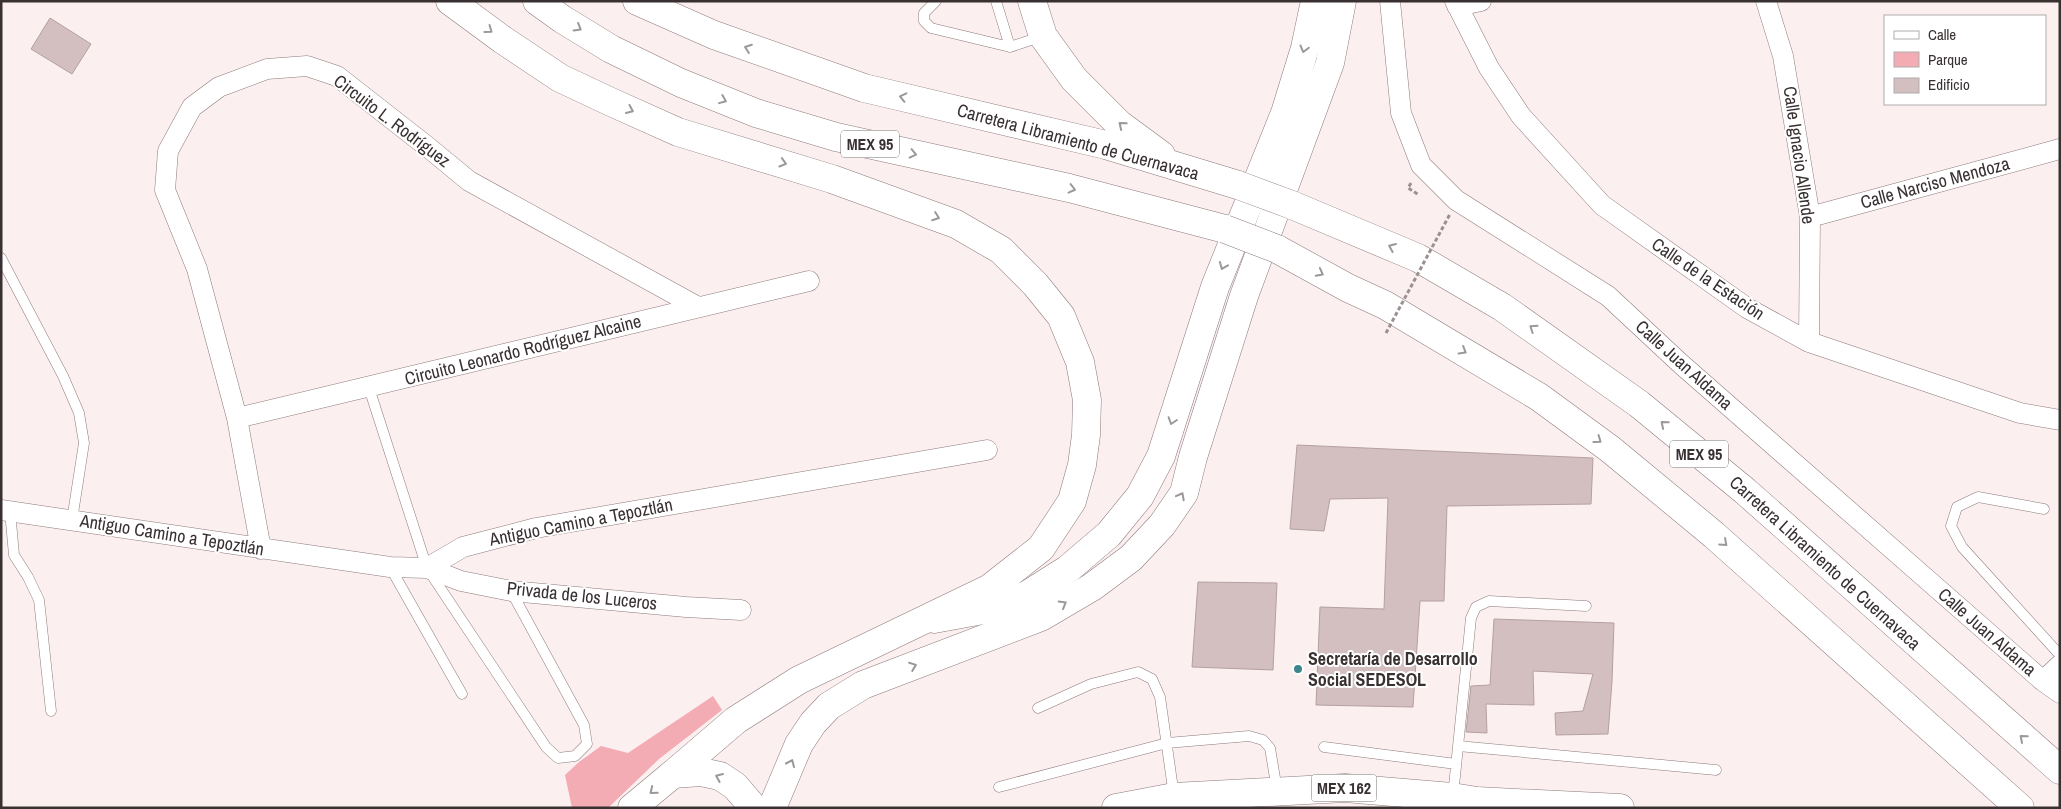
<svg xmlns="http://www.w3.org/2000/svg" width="2061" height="809" font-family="'Archivo Narrow',sans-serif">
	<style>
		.green { fill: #f4acb4 }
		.building { fill: #d3bec0; stroke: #b4a0a2 }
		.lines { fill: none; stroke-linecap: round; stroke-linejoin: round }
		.service-casing { stroke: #8d7a7b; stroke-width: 11 }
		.minor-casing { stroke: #8d7a7b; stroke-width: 21 }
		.primary-casing { stroke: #8d7a7b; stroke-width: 29 }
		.trunk-casing { stroke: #8d7a7b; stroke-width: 29 }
		.motorway-casing { stroke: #8d7a7b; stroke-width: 29 }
		.path { stroke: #9b9192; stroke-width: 3; stroke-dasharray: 4 2.5; stroke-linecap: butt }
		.service { stroke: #fff; stroke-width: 10 }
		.minor { stroke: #fff; stroke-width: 20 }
		.primary { stroke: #fff; stroke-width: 28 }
		.trunk { stroke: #fff; stroke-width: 28 }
		.motorway { stroke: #fff; stroke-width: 28 }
		.trunk-bridge-casing { stroke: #8d7a7b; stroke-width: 29; stroke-linecap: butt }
		.path-bridge { stroke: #9b9192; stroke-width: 3; stroke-dasharray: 4 2.5; stroke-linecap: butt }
		.trunk-bridge { stroke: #fff; stroke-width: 28 }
		.oneway { stroke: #9c9898 }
		.poi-dot { fill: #3e858d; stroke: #fff; stroke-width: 2 }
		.labels { text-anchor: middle; stroke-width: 4; stroke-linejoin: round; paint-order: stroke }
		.shield { fill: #fff; stroke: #746e6f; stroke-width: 1 }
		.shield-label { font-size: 16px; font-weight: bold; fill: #383031 }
		.street-label { font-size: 18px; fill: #383031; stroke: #fff }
		.poi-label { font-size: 18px; font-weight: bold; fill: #383031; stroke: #fff; text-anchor: start }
	</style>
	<rect width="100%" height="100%" fill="#fceff0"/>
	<!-- green -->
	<path class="green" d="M713,696L722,710L659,759L608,808H572L565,775L579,762L601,746L628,753Z"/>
	<!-- building -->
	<path class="building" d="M50,18L91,44L72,74L31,49Z
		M1297,445L1593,458L1591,504L1447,506L1444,601H1420L1413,707L1316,705L1320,607L1384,609L1388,498L1330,499L1324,531L1290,529Z
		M1198,582L1277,583L1273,670L1192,667Z
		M1494,619L1614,623L1612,682L1608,734L1556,735L1555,713L1583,711L1593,674L1533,671L1534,705L1486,704L1487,733L1466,732L1471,686L1490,685Z"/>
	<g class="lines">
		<defs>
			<path id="service" d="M936,1L924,13V21L931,28L1010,47L996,1
				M1010,47L1043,36
				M1,258L63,376L79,413L84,443L72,520
				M369,388L427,568L546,747L558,758L575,756L587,744L584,725L511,591
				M2044,509L1978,497L1957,507L1951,526L1962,547L2060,655
				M10,511L14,555L28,577L39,600L51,711
				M390,567L462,694
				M1038,708L1091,684L1138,672L1152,679L1160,697L1174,796
				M1458,746L1716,770
				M1324,747L1456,764
				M999,787L1167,743L1249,736L1263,740L1270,748L1277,790
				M1453,796L1471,618L1476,607L1489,601L1586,606"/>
			<path id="minor" d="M1390,1L1401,113L1421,165L1456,200L1608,296L1681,364L2043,681L2060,693
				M1455,1L1489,68L1521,116L1602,205L1747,308L1809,342L2020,413L2060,420
				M1766,1L1783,56L1810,217L1809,342
				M1457,6L1481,1
				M1810,217L2060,149
				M237,418L809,281
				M1,510L390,567L427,568L463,547L536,528L987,450
				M261,549L237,418L197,269L165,190L168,151L192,107L219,87L267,69L307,66L337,76L429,148L469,181L698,307
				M427,568L461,581L511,591L686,607L741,610
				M2043,681L2060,665"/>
			<path id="primary" d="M632,808L673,774L701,772L720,776L735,786L754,808
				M1116,808L1174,797L1345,788L1452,797L1477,801L1620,808"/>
			<path id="trunk" d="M537,1L562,19L611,49L681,83L756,113L836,137L1069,188L1225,229
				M637,1L714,35L864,88L1106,145L1238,185
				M1032,1L1043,36L1074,79L1119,124L1161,155
				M1292,205L1418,258L1502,307L1639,404L1745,491L2060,770
				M1277,249L1348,288L1385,305L1539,397L1610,449L1714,535L2020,808
				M934,619L983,610L1027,595L1068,569L1109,534L1140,496L1161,456L1215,287L1285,113L1305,48L1315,1
				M1571,806L1575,808"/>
			<path id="motorway" d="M450,1L503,40L560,78L611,102L678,132L832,179L956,224L1001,250L1035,284L1061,316L1080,362L1087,400L1086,435L1082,465L1072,501L1041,548L990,588L799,680L736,720L673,774
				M772,808L799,744L813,723L829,706L863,685L1041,617L1092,587L1131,558L1162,525L1184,493L1193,457L1244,296L1330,63L1342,1"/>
		</defs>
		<!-- service casing -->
		<use href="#service" class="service-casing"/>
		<!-- minor casing -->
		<use href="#minor" class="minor-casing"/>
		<!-- primary casing -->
		<use href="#primary" class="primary-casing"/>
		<!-- trunk casing -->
		<use href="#trunk" class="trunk-casing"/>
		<!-- motorway casing -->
		<use href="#motorway" class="motorway-casing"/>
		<!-- path -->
		<path class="path" d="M1411,183L1408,188L1419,195"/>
		<!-- service -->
		<use href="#service" class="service"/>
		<!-- minor -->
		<use href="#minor" class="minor"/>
		<!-- primary -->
		<use href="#primary" class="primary"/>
		<!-- trunk -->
		<use href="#trunk" class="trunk"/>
		<!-- motorway -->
		<use href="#motorway" class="motorway"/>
		<defs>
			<path id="trunk-bridge" d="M1238,185L1292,205
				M1225,229L1277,249"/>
		</defs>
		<!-- trunk-bridge casing -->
		<use href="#trunk-bridge" class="trunk-bridge-casing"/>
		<!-- path-bridge -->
		<path class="path-bridge" d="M1386,333L1450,214"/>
		<!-- trunk-bridge -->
		<use href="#trunk-bridge" class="trunk-bridge"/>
	</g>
	<!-- one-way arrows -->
	<defs><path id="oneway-chevron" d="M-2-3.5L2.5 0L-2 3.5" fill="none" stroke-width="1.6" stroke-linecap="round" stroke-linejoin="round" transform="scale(1.25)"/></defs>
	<g class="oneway">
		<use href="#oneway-chevron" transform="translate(578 28) rotate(31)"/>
		<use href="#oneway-chevron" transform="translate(489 30) rotate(36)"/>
		<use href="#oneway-chevron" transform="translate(748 48) rotate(-160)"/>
		<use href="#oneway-chevron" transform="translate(1304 49) rotate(105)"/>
		<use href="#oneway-chevron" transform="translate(903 97) rotate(-167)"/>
		<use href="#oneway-chevron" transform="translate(723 100) rotate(22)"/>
		<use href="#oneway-chevron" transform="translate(630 110) rotate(24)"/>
		<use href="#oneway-chevron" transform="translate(1122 125) rotate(-141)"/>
		<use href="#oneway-chevron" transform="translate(913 154) rotate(13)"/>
		<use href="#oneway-chevron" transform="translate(783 163) rotate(17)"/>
		<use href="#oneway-chevron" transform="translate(1072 189) rotate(14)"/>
		<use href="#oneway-chevron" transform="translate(936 217) rotate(20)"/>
		<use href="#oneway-chevron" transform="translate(1392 247) rotate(-157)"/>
		<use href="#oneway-chevron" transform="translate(1223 266) rotate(112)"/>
		<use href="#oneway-chevron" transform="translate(1320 273) rotate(28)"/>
		<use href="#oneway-chevron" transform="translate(1533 328) rotate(-146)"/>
		<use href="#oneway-chevron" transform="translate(1463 351) rotate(31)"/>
		<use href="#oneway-chevron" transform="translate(1172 421) rotate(108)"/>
		<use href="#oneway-chevron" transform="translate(1664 424) rotate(-140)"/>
		<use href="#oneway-chevron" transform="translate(1598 440) rotate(36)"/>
		<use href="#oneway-chevron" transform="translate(1181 496) rotate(-62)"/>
		<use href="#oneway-chevron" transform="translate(1724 543) rotate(42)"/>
		<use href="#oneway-chevron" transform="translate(1063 604) rotate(-30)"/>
		<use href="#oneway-chevron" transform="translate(913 666) rotate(-21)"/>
		<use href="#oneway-chevron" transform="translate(2023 738) rotate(-139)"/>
		<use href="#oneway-chevron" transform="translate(791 763) rotate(-66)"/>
		<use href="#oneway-chevron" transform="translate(719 777) rotate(-157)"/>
		<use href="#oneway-chevron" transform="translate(653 791) rotate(141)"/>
	</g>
	<!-- markers -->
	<circle class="poi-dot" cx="1298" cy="669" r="5"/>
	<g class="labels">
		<!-- shield labels -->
		<g class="shield">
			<rect x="841" y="130.5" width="58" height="27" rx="4"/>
			<rect x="1670" y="440.5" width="58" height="27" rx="4"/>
			<rect x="1311.5" y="774.5" width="65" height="27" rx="4"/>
		</g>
		<g class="shield-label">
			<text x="870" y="150">MEX 95</text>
			<text x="1699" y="460">MEX 95</text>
			<text x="1344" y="794">MEX 162</text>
		</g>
		<!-- street labels -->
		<g class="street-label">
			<text transform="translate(392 121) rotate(37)" y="6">Circuito L. Rodríguez</text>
			<text transform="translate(1078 142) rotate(15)" y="6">Carretera Libramiento de Cuernavaca</text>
			<text transform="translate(1799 155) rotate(82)" y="6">Calle Ignacio Allende</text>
			<text transform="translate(1935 183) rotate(-15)" y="6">Calle Narciso Mendoza</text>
			<text transform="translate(1708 279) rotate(34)" y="6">Calle de la Estación</text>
			<text transform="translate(523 350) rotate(-14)" y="6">Circuito Leonardo Rodríguez Alcaine</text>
			<text transform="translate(1684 365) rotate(42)" y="6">Calle Juan Aldama</text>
			<text transform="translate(581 522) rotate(-11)" y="6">Antiguo Camino a Tepoztlán</text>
			<text transform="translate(172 535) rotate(9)" y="6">Antiguo Camino a Tepoztlán</text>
			<text transform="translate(1825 563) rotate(42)" y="6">Carretera Libramiento de Cuernavaca</text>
			<text transform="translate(582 596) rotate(6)" y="6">Privada de los Luceros</text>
			<text transform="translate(1987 632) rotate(41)" y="6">Calle Juan Aldama</text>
		</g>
		<!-- poi labels -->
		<g class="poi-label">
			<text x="1308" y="665">Secretaría de Desarrollo<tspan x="1308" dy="21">Social SEDESOL</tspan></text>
		</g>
	</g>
	<!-- border -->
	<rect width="2061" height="809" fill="none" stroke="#383031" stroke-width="5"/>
	<!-- legend -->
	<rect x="1884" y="15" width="162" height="90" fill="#ffffff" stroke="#afacad"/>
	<rect x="1894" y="31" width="25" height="8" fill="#ffffff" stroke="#afacad"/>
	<text x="1928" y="40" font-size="15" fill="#383031">Calle</text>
	<rect x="1894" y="52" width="25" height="15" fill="#f4acb4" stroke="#afacad"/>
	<text x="1928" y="65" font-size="15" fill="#383031">Parque</text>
	<rect x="1894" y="78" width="25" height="15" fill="#d3bec0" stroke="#afacad"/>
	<text x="1928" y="90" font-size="15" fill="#383031">Edificio</text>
</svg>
